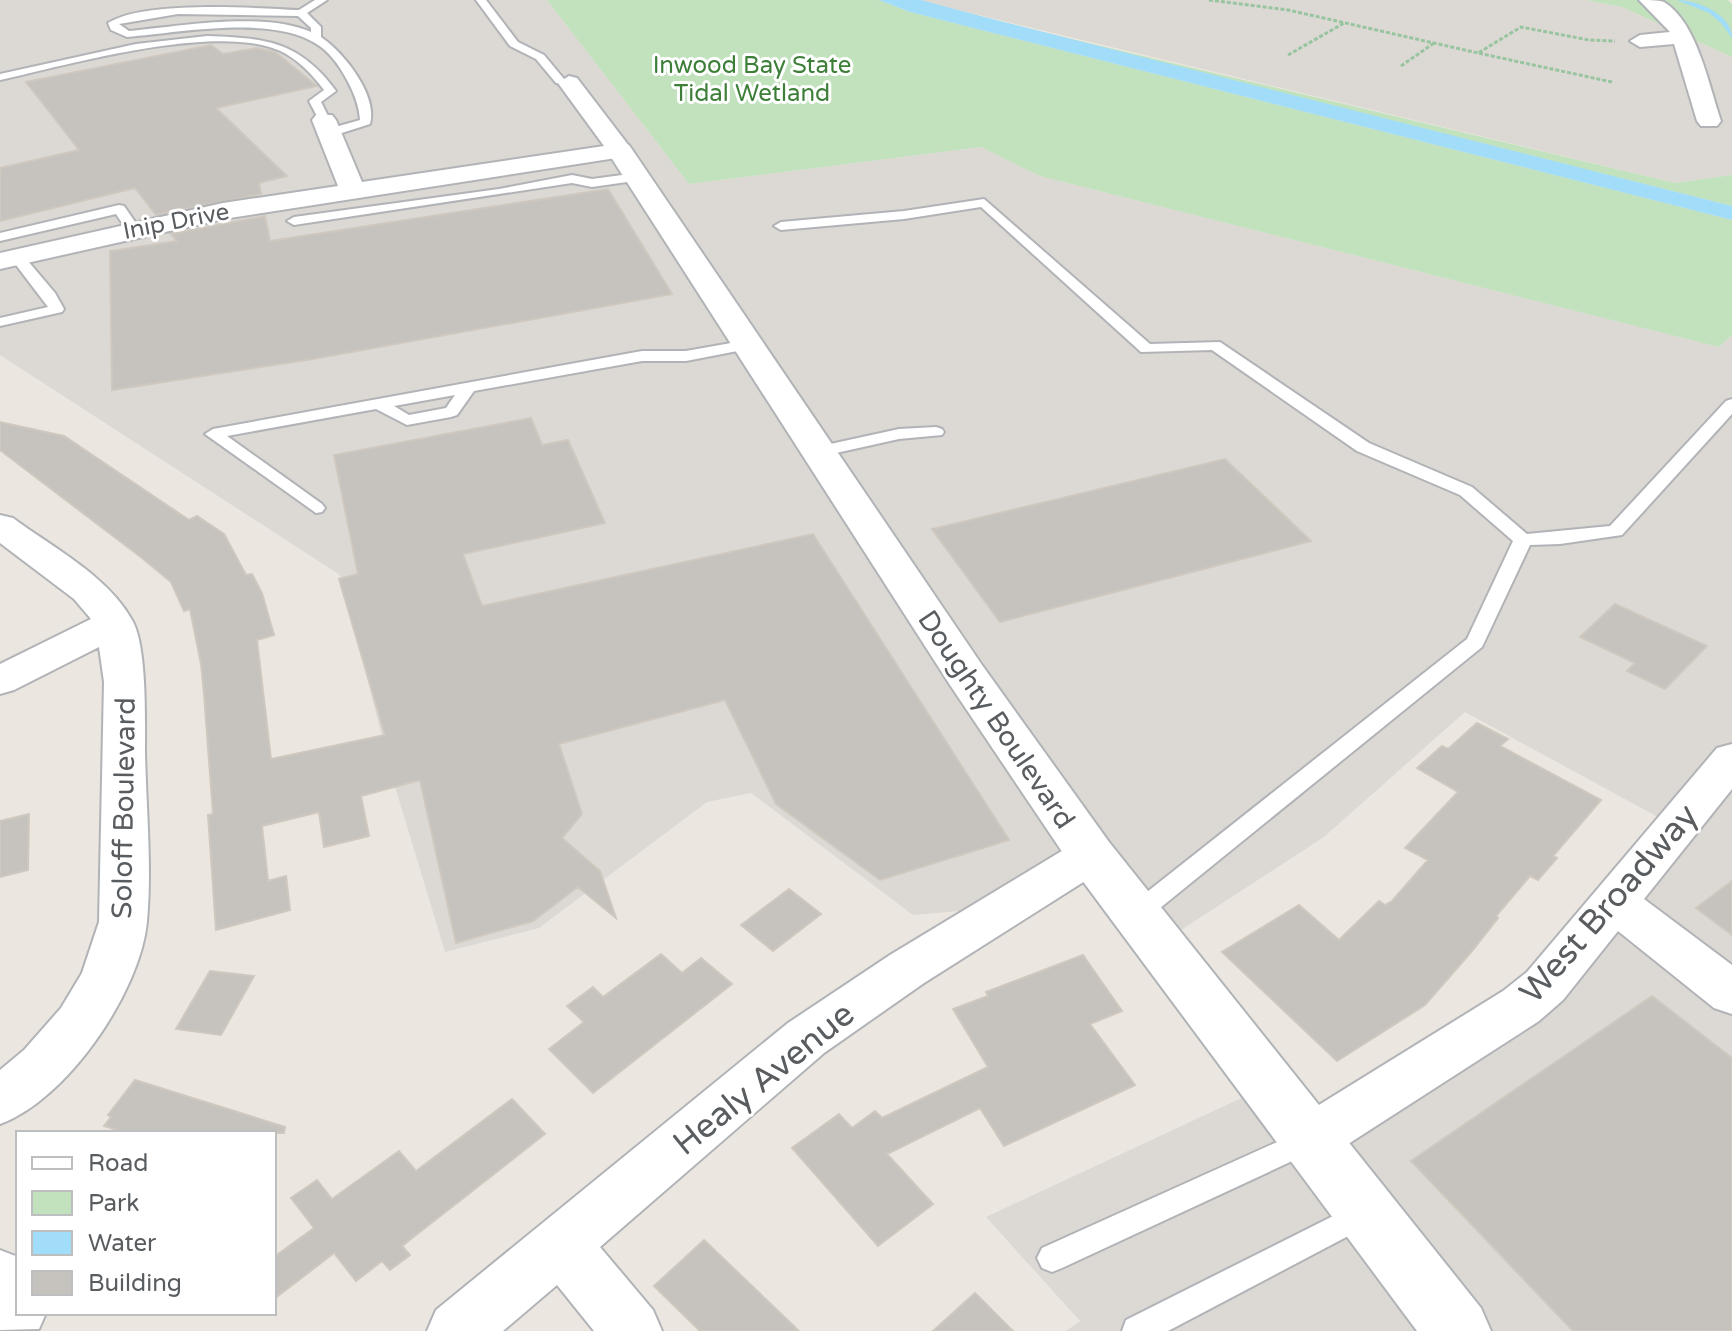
<svg xmlns="http://www.w3.org/2000/svg" width="1732" height="1331" font-family="'Varela Round',sans-serif">
	<style>
		.industrial { fill: #dcd9d4 }
		.green { fill: #c1e2bd }
		.water { fill: #a1ddf9 }
		.lines { fill: none; stroke-linecap: round; stroke-linejoin: round }
		.stream { fill: #a1ddf9; fill-rule: evenodd }
		.building { fill: #c6c2bd; stroke: #cfc8bf; stroke-width: 2 }
		.service-casing { stroke: #b1b3b7; stroke-width: 4 }
		.minor-casing { stroke: #b1b3b7; stroke-width: 4 }
		.secondary-casing { stroke: #b0b4b7; stroke-width: 4 }
		.path { stroke: #98c49f; stroke-width: 3; stroke-dasharray: 4 2; stroke-linecap: butt }
		.service { fill: #fff; fill-rule: evenodd }
		.minor { fill: #fff; fill-rule: evenodd }
		.secondary { fill: #fff; fill-rule: evenodd }
		.labels { text-anchor: middle; stroke-width: 6; stroke-linejoin: round; paint-order: stroke }
		.far-park-label { font-size: 24px; fill: #3d7f38; stroke: #fff }
		.far-street-label { font-size: 24px; fill: #595d60; stroke: #fff }
		.street-label { font-size: 28px; fill: #595d60; stroke: #fff }
		.near-street-label { font-size: 34px; fill: #595d60; stroke: #fff }
	</style>
	<rect width="100%" height="100%" fill="#ebe7e0"/>
	<!-- industrial -->
	<path class="industrial" d="M0,0H547L689,184L981,147L1040,176L1719,347L1732,335V1331H1066L1080,1321L986,1217L1265,1087L1295,1125L1509,988L1667,822L1465,712L1324,837L1155,947L1093,866L1019,906L913,915L751,793L707,802L539,928L445,952L396,790L340,575L0,355Z
		M917,0H1586L1622,7L1732,57V175L1675,183Z"/>
	<!-- green -->
	<path class="green" d="M547,0H879L910,12L1732,220V335L1719,347L1040,176L981,147L689,184Z
		M1586,0H1728L1732,4V57L1622,7Z
		M963,13L1675,183L1732,175V206Z"/>
	<!-- water -->
	<path class="water" d="M879,0H917L1732,206V220L910,12Z"/>
	<g class="lines">
		<!-- stream -->
		<path class="stream" d="M913,0H921L1021,27L1016,28Z
			M1677,0C1697,0 1732,14 1732,38L1721,23L1709,13Z"/>
	</g>
	<!-- building -->
	<path class="building" d="M211,45L223,54L257,48L275,52L317,86L216,108L287,176L259,183L261,194L156,215L135,188L0,221V168L79,150L26,82Z
		M608,189L672,294L313,359L112,390L110,251L177,241L171,234L265,216L270,241Z
		M531,418L542,445L568,440L605,523L463,554L482,606L813,534L1009,840L880,880L776,804L725,700L559,744L582,814L562,838L600,871L616,918L578,887L533,921L456,943L420,780L361,796L369,836L324,847L319,812L262,826L268,881L286,876L290,910L216,930L208,815L213,814L204,694L201,664L190,609L184,611L171,582L142,558L0,450V422L64,436L189,520L197,516L224,534L246,575L252,574L262,593L274,635L257,640L271,759L385,735L339,579L358,574L334,455Z
		M1225,459L1311,541L1000,622L932,529Z
		M1615,604L1707,646L1665,689L1627,671L1635,663L1580,637Z
		M1477,723L1508,739L1500,746L1601,800L1553,856L1557,858L1538,880L1530,876L1496,916L1498,918L1472,951L1425,1005L1337,1061L1222,952L1299,905L1339,940L1379,901L1385,905L1392,901L1428,860L1405,848L1458,792L1417,768L1442,746L1448,749Z
		M29,814L28,870L0,877V821Z
		M1732,881V935L1696,908Z
		M789,889L821,914L773,951L741,925Z
		M661,954L682,973L701,958L732,984L593,1093L549,1049L584,1022L567,1006L593,987L603,997Z
		M1083,955L1122,1011L1090,1024L1135,1085L1004,1146L980,1108L887,1154L933,1204L878,1246L792,1148L839,1114L852,1128L875,1111L882,1118L988,1067L953,1009L988,996L986,992Z
		M210,971L254,976L221,1035L176,1029Z
		M1652,996L1732,1058V1331H1573L1411,1161Z
		M135,1080L285,1127L284,1133H127L104,1126L111,1117L108,1115Z
		M512,1099L545,1134L402,1246L410,1255L390,1270L382,1261L356,1281L334,1253L274,1299V1257L314,1228L291,1198L317,1180L332,1199L399,1151L416,1171Z
		M704,1240L799,1331H700L654,1286Z
		M975,1293L1013,1331H933Z"/>
	<g class="lines">
		<defs>
			<path id="service" d="M315,0H327L307,13L321,27V37C344,53 378,95 370,124L329,137L325,136V130L360,120C359,105 354,93 347,80C339,65 329,51 315,43C271,15 178,33 127,37L111,30L108,23C145,0 253,8 299,10ZM178,14L298,16L311,28V32C262,11 181,26 129,31L119,24Z
				M476,0H486L518,42L544,55L564,79L573,81V85L556,83L536,59L510,46Z
				M207,36C266,38 299,41 336,91L321,102L330,120L328,122H320L309,101L324,90C312,74 297,58 278,50C214,23 67,65 0,80V74L136,44Z
				M637,173L643,177L641,180L592,187L572,183L294,225L287,221L294,217L499,189L572,175L592,179Z
				M984,199L1150,344L1220,342L1369,443L1472,487L1527,534L1610,526L1726,401L1732,399V414L1622,535L1560,544L1530,545L1482,647L1144,921L1136,923L1128,921L1124,914L1128,907L1467,639L1513,541L1460,495L1357,451L1212,350L1141,352L981,207L904,219L781,230L774,226L781,222L904,211Z
				M119,205L124,206L140,229L138,232H128L116,214L0,241V233Z
				M17,253L22,254L55,293L64,309L62,312L0,326V318L48,307L10,257Z
				M748,340L753,342V348L686,361H642L474,391L457,415L451,417L407,425L376,409L227,436L322,504L325,508L322,512L316,513L205,434L213,429L642,351H686ZM455,395L446,408L409,415L394,406Z
				M936,427L942,429L944,432L942,435L899,439L818,457L810,452L812,448L899,429Z
				M1306,1129L1316,1132L1320,1141L1316,1150L1062,1268L1052,1272L1042,1268L1037,1258L1042,1248Z
				M1361,1202L1371,1206L1375,1215L1371,1224L1168,1331H1122L1126,1320Z"/>
			<path id="minor" d="M1639,0C1647,0 1657,0 1664,2C1697,22 1709,86 1721,121L1717,126H1701L1697,121L1674,44L1640,47L1630,41L1640,35L1670,32Z
				M569,76L577,78L629,146L632,151L629,156L223,219L0,269V253L223,203L338,186L312,120L316,115H332L336,120L362,182L604,146L558,83Z
				M0,515L13,518C52,547 108,576 132,620C147,645 145,720 145,751C146,806 152,867 147,921C141,991 67,1100 0,1124V1070L24,1050L61,1008L82,973L99,922L104,682L99,647L14,690L0,694V664L91,619L74,599L0,543Z
				M1732,744V789L1644,899L1732,965V1014L1714,1008L1618,931L1563,1000L1539,1021L1331,1155L1312,1162L1293,1155L1285,1138L1293,1121L1503,991L1527,972L1717,748Z
				M1091,838L1107,843L1114,855L1107,867L924,983L824,1053L600,1247L653,1310L662,1331H594L557,1285L503,1331H427L436,1310L788,1023L890,955L1075,843Z
				M0,1250L18,1257V1313H46L39,1329L0,1330Z"/>
			<path id="secondary" d="M620,143L629,145L982,665L1109,842L1481,1308L1491,1331H1417L1073,868L950,685L607,151L611,145Z"/>
		</defs>
		<!-- service casing -->
		<use href="#service" class="service-casing"/>
		<!-- minor casing -->
		<use href="#minor" class="minor-casing"/>
		<!-- secondary casing -->
		<use href="#secondary" class="secondary-casing"/>
		<!-- path -->
		<path class="path" d="M1209,0L1288,10L1478,53
			M1288,55L1344,23
			M1401,66L1434,43
			M1612,82L1478,53L1521,27L1589,40L1615,41"/>
		<!-- service -->
		<use href="#service" class="service"/>
		<!-- minor -->
		<use href="#minor" class="minor"/>
		<!-- secondary -->
		<use href="#secondary" class="secondary"/>
	</g>
	<g class="labels">
		<!-- far-park labels -->
		<g class="far-park-label">
			<text x="752" y="73">Inwood Bay State<tspan x="752" dy="28">Tidal Wetland</tspan></text>
		</g>
		<!-- far-street labels -->
		<g class="far-street-label">
			<text transform="translate(176 221) rotate(-11)" y="8">Inip Drive</text>
		</g>
		<!-- street labels -->
		<g class="street-label">
			<text transform="translate(997 719) rotate(56)" y="10">Doughty Boulevard</text>
			<text transform="translate(123 808) rotate(-89)" y="10">Soloff Boulevard</text>
		</g>
		<!-- near-street labels -->
		<g class="near-street-label">
			<text transform="translate(1608 903) rotate(-49)" y="12">West Broadway</text>
			<text transform="translate(763 1078) rotate(-39)" y="12">Healy Avenue</text>
		</g>
	</g>
	<!-- legend -->
	<rect x="16" y="1131" width="260" height="184" fill="#ffffff" stroke="#bdbebf" stroke-width="2"/>
	<rect x="32" y="1157" width="40" height="12" fill="#ffffff" stroke="#bdbebf" stroke-width="2"/>
	<text x="88" y="1171" font-size="24" fill="#595d60">Road</text>
	<rect x="32" y="1191" width="40" height="24" fill="#c1e2bd" stroke="#bdbebf" stroke-width="2"/>
	<text x="88" y="1211" font-size="24" fill="#595d60">Park</text>
	<rect x="32" y="1231" width="40" height="24" fill="#a1ddf9" stroke="#bdbebf" stroke-width="2"/>
	<text x="88" y="1251" font-size="24" fill="#595d60">Water</text>
	<rect x="32" y="1271" width="40" height="24" fill="#c6c2bd" stroke="#bdbebf" stroke-width="2"/>
	<text x="88" y="1291" font-size="24" fill="#595d60">Building</text>
</svg>
